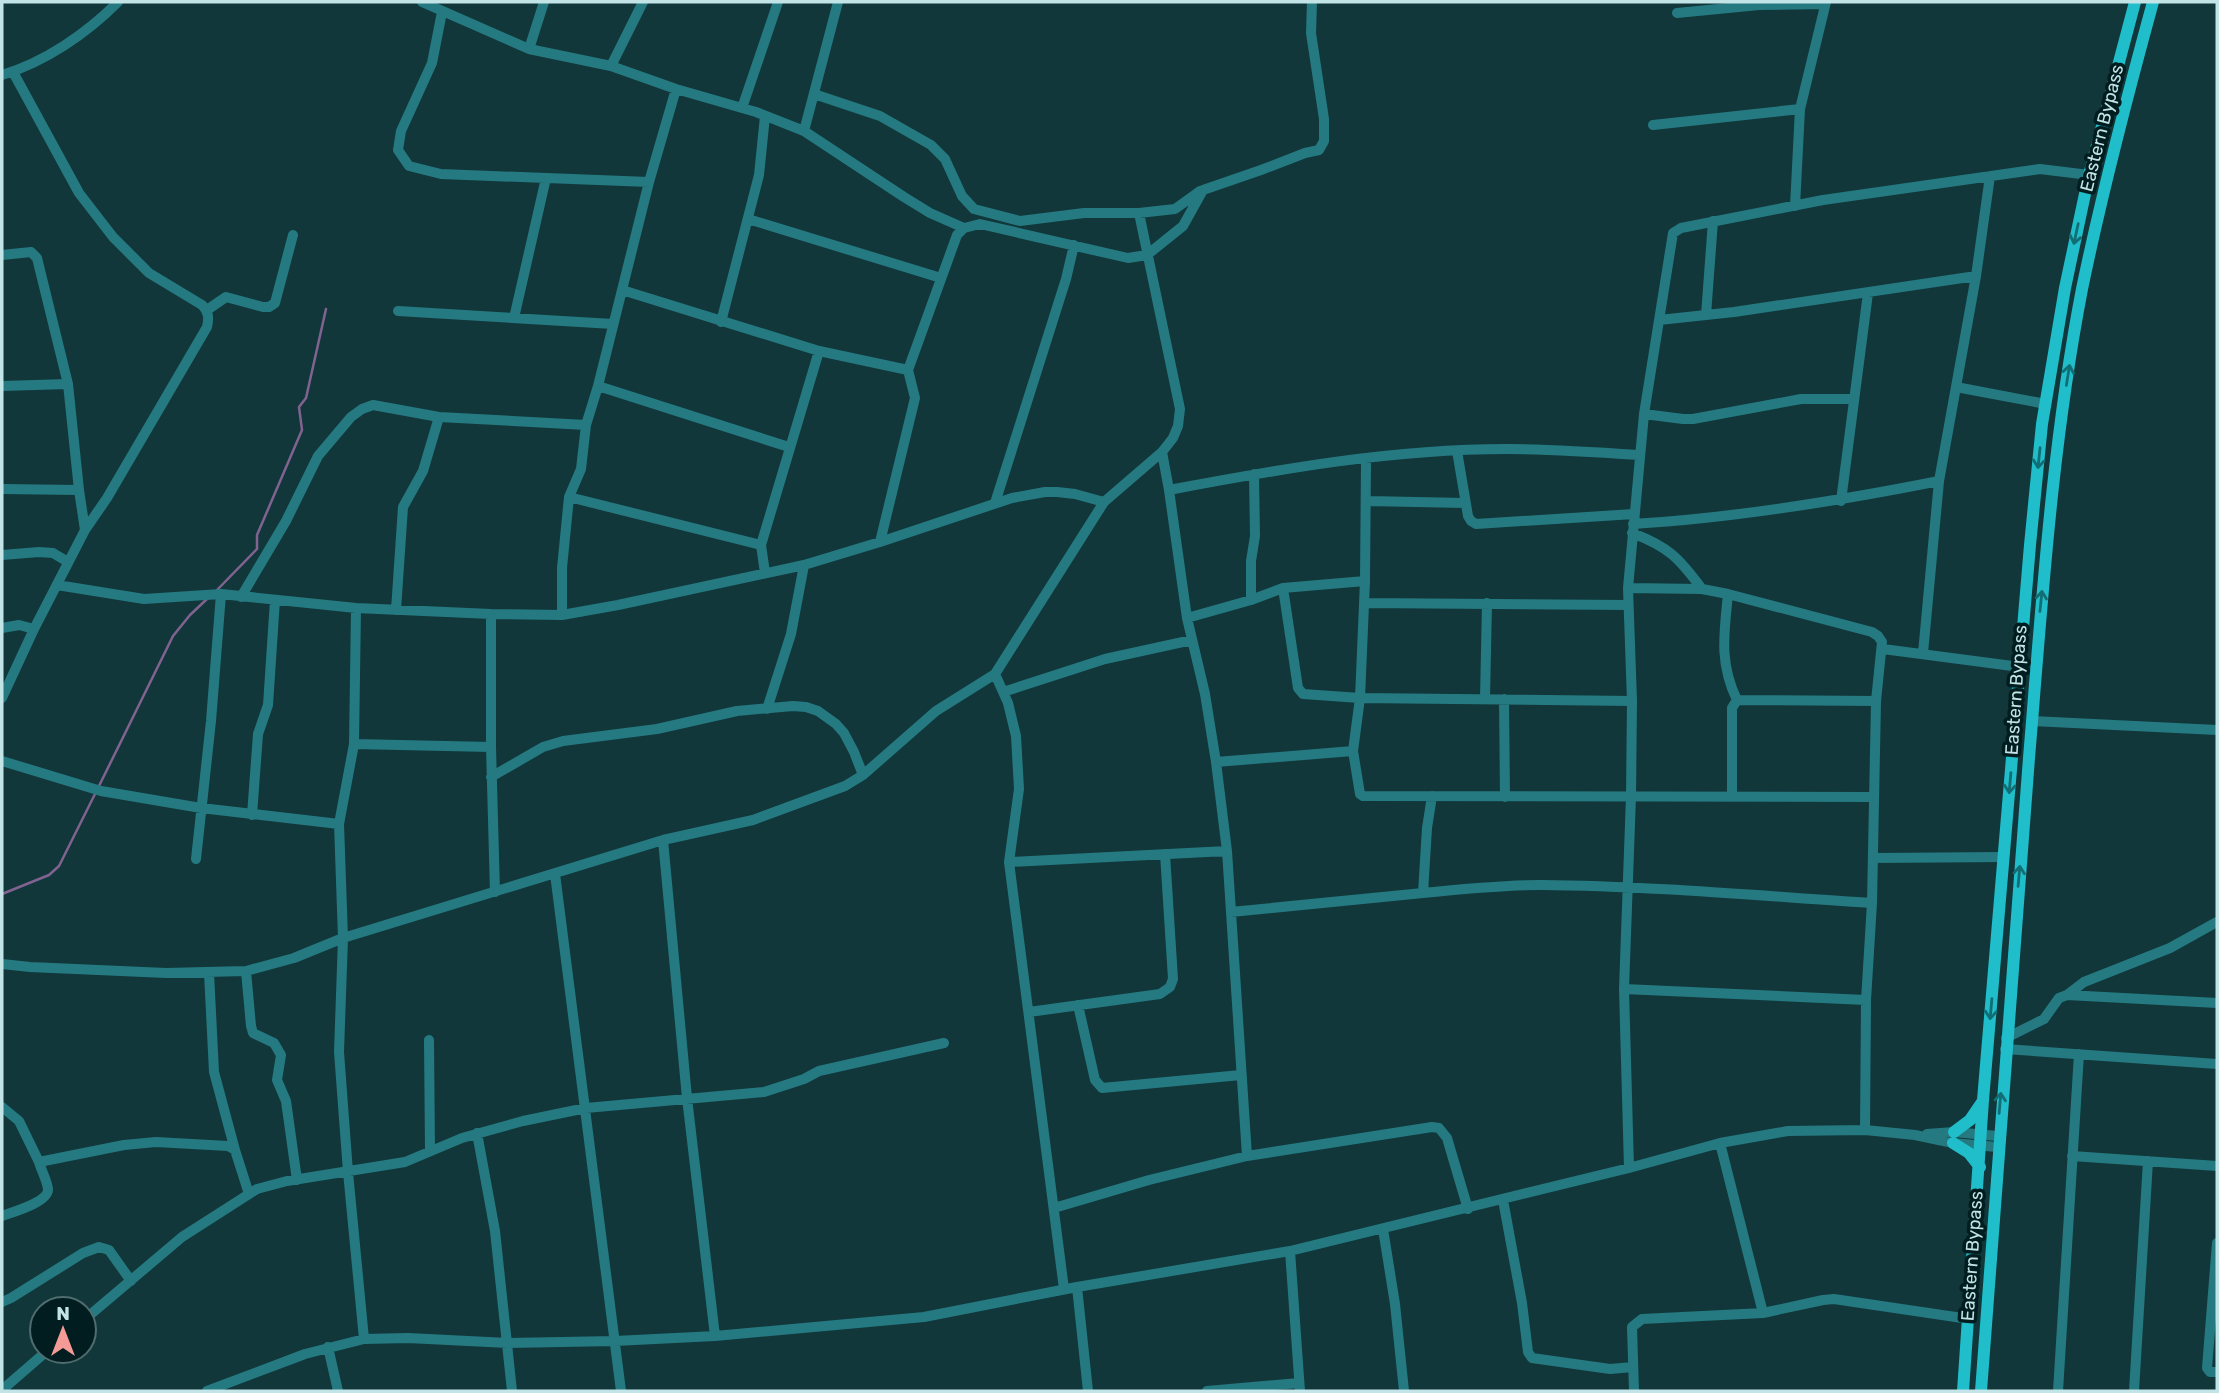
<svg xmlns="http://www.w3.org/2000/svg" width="2219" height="1393" font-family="Rubik,sans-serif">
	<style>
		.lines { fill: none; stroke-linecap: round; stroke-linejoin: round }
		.stream { stroke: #806390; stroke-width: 2.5 }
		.minor { stroke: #257a81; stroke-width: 10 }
		.major { stroke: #20beca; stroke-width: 12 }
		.oneway { stroke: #106e74 }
		.labels { text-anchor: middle; stroke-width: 7; stroke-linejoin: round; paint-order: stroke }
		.street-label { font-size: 18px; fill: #c3e4e7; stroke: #011d1f }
	</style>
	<rect width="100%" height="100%" fill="#11373a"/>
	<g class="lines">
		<!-- stream -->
		<path class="stream" d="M217,590L257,549V535L302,430L299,407L306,398L326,309
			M99,786L173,636L190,615L207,599
			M2,894L49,875L59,866L96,792"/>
		<!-- minor -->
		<path class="minor" d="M422,2L529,49L611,66L676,89L756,112L804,131L904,197L930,213L964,228
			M442,12L432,63L401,131L398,150L409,166L441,174L649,182
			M1677,13L1759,5L1825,4
			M529,49L544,2
			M611,66L643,2
			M2,75C45,62 86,34 118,2
			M814,94L880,116L931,145L945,159L962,196L974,209L1020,221L1084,213H1139L1175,209L1200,191
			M742,108L778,2
			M1653,125L1800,109
			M804,131L838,2
			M1795,206L1800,109L1826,2
			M748,219L941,278
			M2,255L31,252L37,258L68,384L79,490L85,530
			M622,290L819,351L908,370L957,235L964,228L980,224L1128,258L1147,255L1183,226L1203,190L1261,170L1305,153L1319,150L1324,141V119L1311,33L1312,2
			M207,310L226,297L263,307H269L275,303L293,235
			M398,311L613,324
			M1706,315L1713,221
			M514,318L546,178
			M1659,320L1734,312L1976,276
			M721,322L759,175L765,116
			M2,386L68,384
			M598,386L789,447
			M1956,387L2046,404
			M1644,414L1683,419H1693L1801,399H1854
			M1457,451L1468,516L1471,521L1476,524L1634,514
			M1162,452L1169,490L1187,618L1205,694L1216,762L1227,851L1247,1156
			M1366,459L1365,581L1360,698L1353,751L1360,794L1363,796L1874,797
			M2,489L79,490
			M1169,490C1280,469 1393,449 1506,449C1550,449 1595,452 1639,455
			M569,497L761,545
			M1367,501L1465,503
			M1841,501L1868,293
			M995,503L1066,279L1074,245
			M1633,524C1736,518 1838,501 1939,481
			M1632,533C1669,547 1679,558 1702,589
			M880,542L915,398L908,370
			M2,555L39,552L53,553L68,562
			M765,573L761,545L819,351
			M57,585L144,599L221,594L356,608L491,614L562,615L618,605L804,565L880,542L1012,498L1045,492H1057L1075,494L1104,502
			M1283,588L1298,688L1303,694L1360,698L1632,701
			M1628,588L1702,589L1728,594L1872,632L1878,636L1882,642L1876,701L1872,903L1866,1000L1865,1130
			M1728,594C1724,634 1719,663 1737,700
			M241,597L286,521L318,456L351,417L362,409L373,405L439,417L586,425
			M1251,600V561L1255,536L1254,474
			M1364,603L1628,605
			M356,608L354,744L339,824L343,938L339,1052L348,1172L364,1339
			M396,610L403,507L423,471L439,417
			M562,615V568L569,497L581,469L586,425L598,386L649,182L676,89
			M1187,618L1251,600L1283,588L1365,581
			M2,628L19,625L34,629
			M1883,649L2020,667
			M1923,653L1939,481L1976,276L1990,176
			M995,674L1008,703L1016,736L1019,789L1009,862L1064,1289
			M1003,692L1105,659L1192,640
			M2,698L34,629L85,530L107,498L207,327C209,318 209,312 202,305L149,273L113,237L79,193L13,72
			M1485,698L1487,603
			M1504,699L1505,797
			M767,709L791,634L804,565
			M2032,721L2217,730
			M354,744L491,747L495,892
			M491,747V614
			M2,761L101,791L201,808L339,824
			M1216,762L1353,751
			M491,777L543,747L563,741L657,729L737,711L793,706L806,707L818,711L836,724L844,733L854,752L863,775
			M1732,796V708L1737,700L1876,701
			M252,815L258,734L268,705L275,600
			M663,840L687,1098L715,1336
			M1873,858L2004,857
			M196,859L211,721L221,594
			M1009,862L1227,851
			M555,874L621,1391
			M1423,893C1462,889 1501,885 1541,885C1651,886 1762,896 1872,903
			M1231,912L1423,893L1427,828L1432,796
			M2,964L30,967L166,973L246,971L294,958L343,938L663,840L753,820L845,786L863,775L936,711L995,674L1104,502L1162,452L1173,438L1178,426L1180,409L1139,213
			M246,971L251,1026L253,1033L274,1043L281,1055L277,1080L286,1101L297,1180
			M209,973L214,1072L235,1150
			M1624,989L1866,1000
			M2067,995L2084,982L2170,948L2217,922
			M1078,1005L1095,1080L1102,1088L1241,1075
			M1029,1012L1160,994L1170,987L1173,979L1165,854
			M2006,1038L2044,1019L2059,998L2067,995L2217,1003
			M429,1040L430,1151
			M2005,1049L2217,1064
			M2,1107L19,1121L39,1162L124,1145L156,1142L228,1146L235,1150L249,1194
			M477,1133L495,1231L512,1391
			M1927,1134L1954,1132L1997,1136
			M1720,1143L1763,1313
			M2072,1156L2217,1166
			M1629,1168L1624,989L1631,796L1632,701L1628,588L1644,414L1673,233L1681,228L1823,200L2040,169L2089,175
			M1503,1200L1522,1303L1528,1352L1532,1358L1610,1369L1633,1367
			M1054,1208L1149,1180L1247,1156L1432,1127L1439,1128L1447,1138L1468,1209
			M2,1216C13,1212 49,1202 48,1189C47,1180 41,1170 39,1162
			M1383,1229L1395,1304L1404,1391
			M2217,1243L2207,1368L2210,1372H2217
			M1290,1251L1300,1391
			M1077,1287L1088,1391
			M2,1302L11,1298L83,1253L99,1247L109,1250L131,1281
			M84,1320L182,1237L257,1189L287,1181L405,1162L462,1138L523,1121L586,1108L764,1092L804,1079L819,1071L944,1043
			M328,1347L338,1391
			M2,1390L47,1351
			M207,1391L305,1354L364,1339L408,1338L508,1343L615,1341L715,1336L924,1317L1077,1287L1290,1251L1629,1168L1720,1143L1788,1131L1865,1130L1915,1135L1953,1143L1997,1147
			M1207,1391L1299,1383
			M1634,1391L1632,1327L1642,1319L1763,1313L1823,1300L1834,1299L1969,1319
			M2058,1391L2079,1054
			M2134,1391L2148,1161"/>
		<!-- major -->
		<path class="major" d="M1954,1132L1970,1120L1983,1101
			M1953,1143L1969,1153L1980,1167
			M1963,1391L1983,1100L2030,545L2042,424L2065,288L2089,175L2135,2
			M1981,1391C1995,1180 2011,969 2029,758C2042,602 2052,444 2082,289C2102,192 2127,97 2153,2"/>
	</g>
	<!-- one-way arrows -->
	<defs><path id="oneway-shaft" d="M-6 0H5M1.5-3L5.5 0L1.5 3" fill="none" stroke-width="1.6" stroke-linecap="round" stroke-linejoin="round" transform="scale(1.75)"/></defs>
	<g class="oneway">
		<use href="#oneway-shaft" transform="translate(2076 234) rotate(102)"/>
		<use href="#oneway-shaft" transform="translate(2068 375) rotate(-81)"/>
		<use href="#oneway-shaft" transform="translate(2039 458) rotate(96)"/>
		<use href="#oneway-shaft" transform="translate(2041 601) rotate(-84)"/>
		<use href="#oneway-shaft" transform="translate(2010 783) rotate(95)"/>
		<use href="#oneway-shaft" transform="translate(2019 876) rotate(-85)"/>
		<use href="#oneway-shaft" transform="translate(1991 1009) rotate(95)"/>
		<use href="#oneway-shaft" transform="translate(2000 1103) rotate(-85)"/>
	</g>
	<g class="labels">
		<!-- street labels -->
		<g class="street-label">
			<text transform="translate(2102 128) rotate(-76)" y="6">Eastern Bypass</text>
			<text transform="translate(2016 690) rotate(-86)" y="6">Eastern Bypass</text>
			<text transform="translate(1972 1256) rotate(-86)" y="6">Eastern Bypass</text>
		</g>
	</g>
	<!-- border -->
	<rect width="2219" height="1393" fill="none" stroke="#c3e4e7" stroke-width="7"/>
	<!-- north arrow -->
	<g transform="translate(63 1330)"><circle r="33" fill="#011d1f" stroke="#4f6d6f" stroke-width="2"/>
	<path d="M0-5L12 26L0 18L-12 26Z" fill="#f59b97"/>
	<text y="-10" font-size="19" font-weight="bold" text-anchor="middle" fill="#c3e4e7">N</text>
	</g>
</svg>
